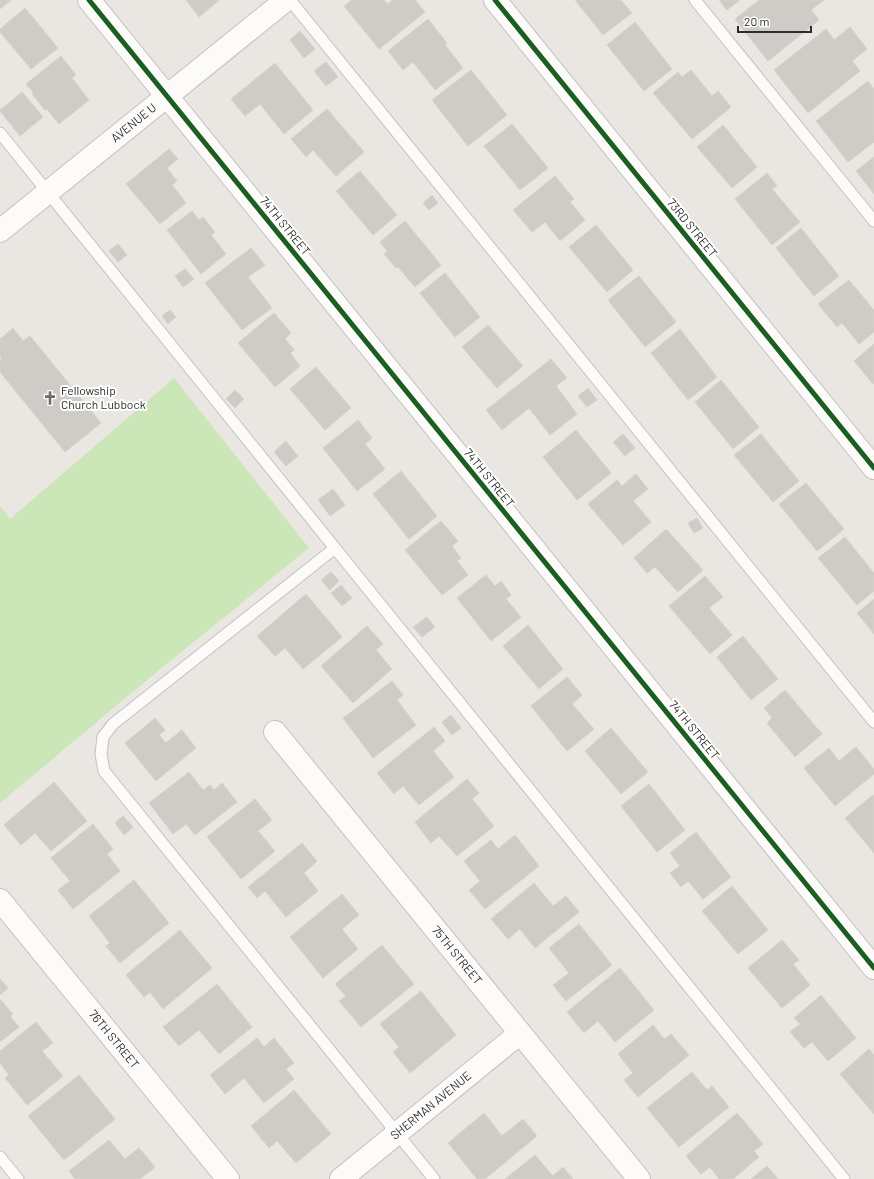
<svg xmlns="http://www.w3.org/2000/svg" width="874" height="1179" font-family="Barlow,sans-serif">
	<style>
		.green { fill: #cbe7b8 }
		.building { fill: #cfccc8; stroke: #d5d2cd }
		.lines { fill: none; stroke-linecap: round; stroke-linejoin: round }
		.lane-casing { stroke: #c3c2c2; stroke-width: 13 }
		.street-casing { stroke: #c3c2c2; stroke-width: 24 }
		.secondary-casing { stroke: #c3c2c2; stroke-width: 24 }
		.lane { stroke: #fcfbfa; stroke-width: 11 }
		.street { stroke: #fcfbfa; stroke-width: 22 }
		.secondary { stroke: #fcfbfa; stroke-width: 22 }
		.cycleway-casing { stroke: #fff; stroke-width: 8 }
		.cycleway { stroke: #1b5e20; stroke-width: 5 }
		.labels { text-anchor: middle; stroke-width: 4; stroke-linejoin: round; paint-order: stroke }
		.street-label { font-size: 12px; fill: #2c2c2c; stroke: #fff }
		.poi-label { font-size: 12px; fill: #2c2c2c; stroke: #fff; text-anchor: start }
	</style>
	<rect width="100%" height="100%" fill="#eae6e1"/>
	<!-- green -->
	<path class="green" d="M174,378L309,548L147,680L0,803V506L10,519Z"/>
	<!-- building -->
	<path class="building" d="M0,0H11L0,9Z
		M186,0H219L199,17Z
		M352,0H384L387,4L393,0H415L425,12L379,49L344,6Z
		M575,0H621L632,13L603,35Z
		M719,0H740L727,10Z
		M759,0H824L811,10L819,20L768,61L735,19Z
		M25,8L58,48L31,69L0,32V29Z
		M428,19L447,43L445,45L463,68L435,90L413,62L403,70L388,51Z
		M635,22L672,69L644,91L607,45Z
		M850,27L867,49L852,61L860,71L808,113L774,70L826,29L834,40Z
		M300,31L315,49L304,58L290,40Z
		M61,56L76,75L72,78L89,100L59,124L47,109L45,110L32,94L34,93L26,84Z
		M326,62L338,77L326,86L314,71Z
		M275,63L313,110L284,134L260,104L245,116L231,99Z
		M471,70L507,115L468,146L432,100Z
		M691,70L712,96L718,91L731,107L692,139L653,93L678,72L682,77Z
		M868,81L874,89V142L848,162L816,121Z
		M22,92L43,117L20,136L0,111V110Z
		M327,109L364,152L336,176L313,150L306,157L291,139Z
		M512,124L548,168L520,190L484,146Z
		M723,125L757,167L732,188L697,147Z
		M169,149L178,159L167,168L177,181L172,185L186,203L160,224L126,184Z
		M874,157V194L856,171Z
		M360,171L397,215L373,235L336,191Z
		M767,173L777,186L772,189L800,222L772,245L735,199Z
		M555,176L574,199L570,202L585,220L560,241L545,222L532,232L513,210Z
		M432,195L438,203L429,210L423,203Z
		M192,211L199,220L203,217L215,232L211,235L226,254L201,274L167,230Z
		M405,221L441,265L415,287L398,267L396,268L384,254L387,251L380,242Z
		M596,225L633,270L607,292L569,247Z
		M801,228L839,276L814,296L776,248Z
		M118,244L127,255L118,262L109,251Z
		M251,248L265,265L248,277L272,308L242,330L205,283Z
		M185,269L194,279L183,287L175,276Z
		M445,273L480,317L455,337L420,293Z
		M639,276L676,322L645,347L608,300Z
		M849,280L874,310V332L859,344L842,323L837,327L818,304Z
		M170,310L176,317L168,324L162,316Z
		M274,313L291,333L285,339L294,350L290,353L300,366L275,387L238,343Z
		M488,325L523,366L497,388L462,347Z
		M13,328L23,341L30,336L101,423L65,452L0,372V360L2,359L0,356V339Z
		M680,329L717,377L688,400L651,353Z
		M874,344V382L873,384L854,361Z
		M551,359L567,378L556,386L577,414L550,435L529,408L502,430L486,410Z
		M316,367L351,408L325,430L290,389Z
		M721,380L759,427L733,449L695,402Z
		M588,388L597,400L587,407L578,396Z
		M235,390L244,399L235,408L226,399Z
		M358,420L372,438L365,444L385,469L357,491L323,448Z
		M576,430L611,473L577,500L543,457Z
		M623,434L635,448L625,456L613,442Z
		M761,434L799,481L773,502L734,455Z
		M286,441L298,456L286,466L274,452Z
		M401,471L437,516L409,539L373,494Z
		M636,474L648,489L633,501L651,522L623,545L588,504L617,480L622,486Z
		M806,483L844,529L817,551L779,504Z
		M333,489L345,505L330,516L318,500Z
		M697,518L703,528L694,533L688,523Z
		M441,521L458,541L452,546L461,558L457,561L468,575L442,595L405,550Z
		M666,529L703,570L678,592L655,567L647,573L634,558Z
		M845,537L874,573V591L857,605L818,558Z
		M331,572L339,581L330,590L321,580Z
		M486,575L495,586L501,581L511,595L506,599L521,617L491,641L457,598Z
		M705,576L723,597L709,608L732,635L710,654L669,606Z
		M341,585L352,598L342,606L331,593Z
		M306,594L342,637L303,669L285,648L275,656L257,636Z
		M874,599V634L857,613Z
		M427,617L435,627L422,637L413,627Z
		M528,625L563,669L539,689L503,646Z
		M367,626L383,644L376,650L392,669L353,703L321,666Z
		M743,636L778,679L751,700L717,657Z
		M567,677L582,695L572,704L594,729L567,751L531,706Z
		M392,681L403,695L397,700L416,725L373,758L343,718Z
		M785,690L822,734L795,757L767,723L772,718L764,708Z
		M451,715L461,728L452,735L442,722Z
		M155,718L165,730L159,735L166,743L182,730L196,748L156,781L125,743Z
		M434,727L445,741L433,751L454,777L419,805L403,786L394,794L377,773Z
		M611,728L648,772L621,794L585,751Z
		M856,747L874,769V774L835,806L804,768L829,748L839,761Z
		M189,772L203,790L210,785L214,790L222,783L237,802L195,835L186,824L173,834L149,803Z
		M467,779L479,793L472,799L494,826L457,856L439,836L431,843L415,822Z
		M54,782L87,821L51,851L35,833L21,845L4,825Z
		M649,784L685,830L657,852L621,806Z
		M873,795L874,796V853L845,818Z
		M255,799L272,820L258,831L275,851L241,879L207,837Z
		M123,816L133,827L124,835L115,823Z
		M93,824L113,849L107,854L120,871L73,909L58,890L70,881L51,858Z
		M696,832L731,877L703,899L688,881L681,887L670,873L680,866L670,853Z
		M515,835L539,866L485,909L469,890L480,881L464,861L491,840L498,849Z
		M302,843L317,861L304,873L318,891L286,917L265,891L257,898L248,887Z
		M134,880L169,923L120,963L106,946L110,943L89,916Z
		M534,883L553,906L566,896L579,912L535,948L520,929L508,939L491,919Z
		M732,886L768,930L738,954L702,911Z
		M342,894L359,915L342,929L358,949L323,978L290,937Z
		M579,924L612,965L566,1001L553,985L569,973L549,948Z
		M180,930L212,968L163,1009L150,992L144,997L126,975Z
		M782,940L799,960L793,964L810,985L782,1008L748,968Z
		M382,945L414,984L361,1027L339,1001L346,996L335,984Z
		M620,968L654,1010L615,1042L598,1021L584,1033L567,1012Z
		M0,979L8,988L0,995Z
		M217,984L252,1027L219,1054L199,1030L179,1046L163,1027Z
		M421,991L456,1035L410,1073L393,1052L399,1047L380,1024Z
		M821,995L856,1038L828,1061L812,1042L804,1048L790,1032L800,1024L794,1018Z
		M0,999L13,1014L10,1016L19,1027L0,1042Z
		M36,1022L53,1043L42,1051L63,1076L27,1105L5,1078L9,1075L0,1063V1051Z
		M653,1025L664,1039L671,1034L689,1055L638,1097L624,1080L633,1073L618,1054Z
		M257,1038L264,1047L274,1038L294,1063L286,1069L294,1079L264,1103L244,1078L225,1094L210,1075Z
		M869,1049L874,1055V1114L840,1074Z
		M692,1072L707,1090L712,1086L729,1107L679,1147L647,1108Z
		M79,1075L115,1119L64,1160L28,1116Z
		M294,1090L331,1134L296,1163L277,1141L269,1148L251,1126Z
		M484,1113L502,1136L523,1119L537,1136L485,1179H477L448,1143Z
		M737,1113L763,1144L754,1151L759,1157L733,1179H719L710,1167L701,1174L686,1156Z
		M109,1140L125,1159L139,1148L155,1167L140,1179H75L69,1171Z
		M535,1155L553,1176L563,1167L573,1179H505Z
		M767,1166L778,1179H751Z"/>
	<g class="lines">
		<defs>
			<path id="lane" d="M290,0L874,722
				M695,0L874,221
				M0,133L844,1179
				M335,548L113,724L103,737L101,754L104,771L434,1179
				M0,1157L18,1179"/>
			<g id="street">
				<path d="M89,0L874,968"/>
				<path d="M495,0L874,468"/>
				<path id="s1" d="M275,732L639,1179"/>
				<path id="s2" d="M0,900L228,1179"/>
				<path id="s3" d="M341,1179L520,1033"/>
			</g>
			<g id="secondary">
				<path id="s4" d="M0,231L286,0"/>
			</g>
		</defs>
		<!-- lane casing -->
		<use href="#lane" class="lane-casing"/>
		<!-- street casing -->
		<use href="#street" class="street-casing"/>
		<!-- secondary casing -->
		<use href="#secondary" class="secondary-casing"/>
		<!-- lane -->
		<use href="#lane" class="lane"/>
		<!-- street -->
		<use href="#street" class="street"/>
		<!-- secondary -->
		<use href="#secondary" class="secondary"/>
		<defs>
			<path id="cycleway" d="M89,0L874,968
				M495,0L874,468"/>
		</defs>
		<!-- cycleway casing -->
		<use href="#cycleway" class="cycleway-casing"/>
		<!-- cycleway -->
		<use href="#cycleway" class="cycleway"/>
	</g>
	<!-- icons -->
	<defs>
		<symbol id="church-bare" viewBox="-9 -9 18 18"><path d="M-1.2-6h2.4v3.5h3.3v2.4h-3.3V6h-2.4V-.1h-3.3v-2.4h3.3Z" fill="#6e6d6b" stroke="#fff" stroke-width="2.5" paint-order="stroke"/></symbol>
	</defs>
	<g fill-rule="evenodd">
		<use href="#church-bare" x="40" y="388" width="20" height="20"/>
	</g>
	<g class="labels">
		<!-- street labels -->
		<g class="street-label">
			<text dy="4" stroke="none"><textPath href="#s4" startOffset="172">AVENUE U</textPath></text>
			<text transform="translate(285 226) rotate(51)" y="4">74TH STREET</text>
			<text transform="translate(692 228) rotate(51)" y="4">73RD STREET</text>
			<text transform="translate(489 478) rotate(51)" y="4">74TH STREET</text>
			<text transform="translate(694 730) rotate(51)" y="4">74TH STREET</text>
			<text dy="4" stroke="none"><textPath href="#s1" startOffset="288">75TH STREET</textPath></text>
			<text dy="4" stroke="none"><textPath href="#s2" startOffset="180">76TH STREET</textPath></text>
			<text dy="4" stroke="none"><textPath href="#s3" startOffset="116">SHERMAN AVENUE</textPath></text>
		</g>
		<!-- poi labels -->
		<g class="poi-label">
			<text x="61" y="395">Fellowship<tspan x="61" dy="14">Church Lubbock</tspan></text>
		</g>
	</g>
	<!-- scale -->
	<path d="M738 26v6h73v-6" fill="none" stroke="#2c2c2c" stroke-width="2"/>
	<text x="744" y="26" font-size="12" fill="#2c2c2c" stroke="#ffffff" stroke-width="3" paint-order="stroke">20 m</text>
</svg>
